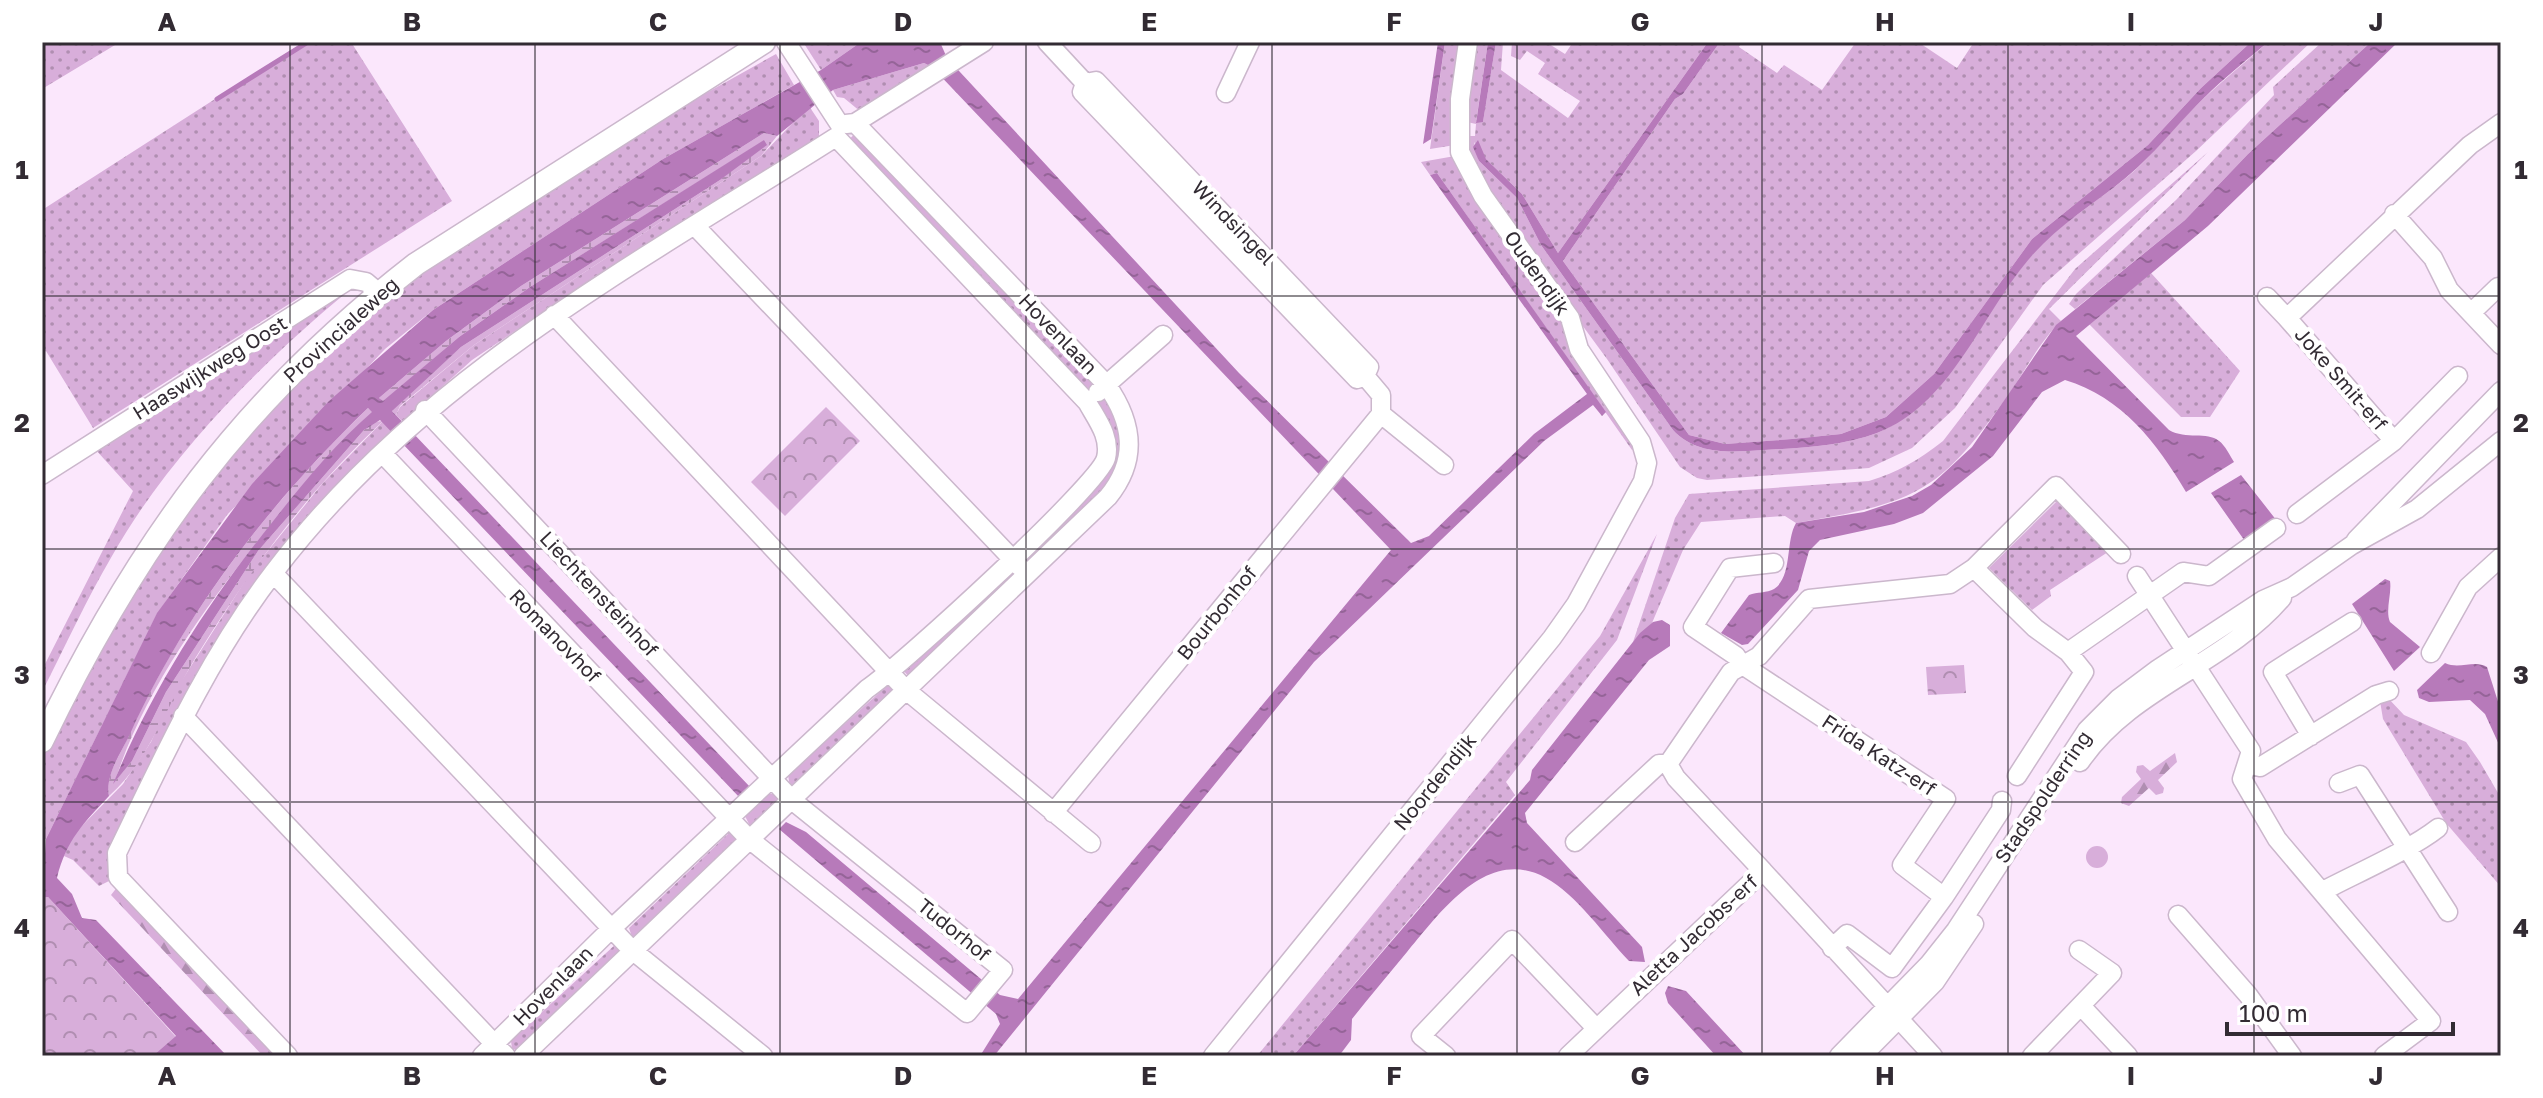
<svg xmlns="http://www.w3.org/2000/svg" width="2543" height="1098" font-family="'Golos Text',sans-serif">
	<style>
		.grass { fill: url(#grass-dots) }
		.forest { fill: url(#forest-firs) }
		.wetland { fill: url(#wetland-marsh) }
		.park { fill: url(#park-crowns) }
		.garden { fill: #d8aeda }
		.water { fill: url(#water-ripples) }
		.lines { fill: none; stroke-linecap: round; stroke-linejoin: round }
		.stream { stroke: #b77aba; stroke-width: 5 }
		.minor-casing { stroke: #cbb7cc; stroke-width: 21 }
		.major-casing { stroke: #cbb7cc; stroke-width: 25 }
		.minor { stroke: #fff; stroke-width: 18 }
		.major { stroke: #fff; stroke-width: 22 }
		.grid { fill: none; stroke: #322b33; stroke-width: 2; stroke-opacity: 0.55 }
		.labels { text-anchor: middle; stroke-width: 8; stroke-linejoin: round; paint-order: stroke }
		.street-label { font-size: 20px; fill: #322b33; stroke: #fff }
		.neatline { fill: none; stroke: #322b33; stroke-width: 3 }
		.grid-label { font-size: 26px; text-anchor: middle; font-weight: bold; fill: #322b33 }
	</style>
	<defs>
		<pattern id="grass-dots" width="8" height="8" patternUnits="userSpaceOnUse" patternTransform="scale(2)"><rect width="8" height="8" fill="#d8aeda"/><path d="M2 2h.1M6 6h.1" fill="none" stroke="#b08eb1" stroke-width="1.8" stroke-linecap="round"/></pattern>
		<pattern id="forest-firs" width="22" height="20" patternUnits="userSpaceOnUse" patternTransform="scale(2)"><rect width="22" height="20" fill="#d8aeda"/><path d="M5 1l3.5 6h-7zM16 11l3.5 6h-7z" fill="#b08eb1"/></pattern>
		<pattern id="wetland-marsh" width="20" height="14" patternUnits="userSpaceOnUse" patternTransform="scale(2)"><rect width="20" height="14" fill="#d8aeda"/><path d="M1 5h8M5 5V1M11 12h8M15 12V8" fill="none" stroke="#b08eb1"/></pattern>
		<pattern id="park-crowns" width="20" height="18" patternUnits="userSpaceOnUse" patternTransform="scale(2)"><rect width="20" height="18" fill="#d8aeda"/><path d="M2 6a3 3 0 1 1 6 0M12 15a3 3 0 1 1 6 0" fill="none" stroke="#b08eb1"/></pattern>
		<pattern id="water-ripples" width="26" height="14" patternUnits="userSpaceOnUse" patternTransform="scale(2)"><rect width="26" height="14" fill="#b77aba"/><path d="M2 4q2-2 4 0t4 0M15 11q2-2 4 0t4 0" fill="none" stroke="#956498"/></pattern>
	</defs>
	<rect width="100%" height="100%" fill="#fbe7fc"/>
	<!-- grass -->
	<path class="grass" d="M42,42H120L42,89Z
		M304,42H351L452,201L93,428L46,351L42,353V210Z
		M803,42H861L821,70Z
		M1445,42H1464L1455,145L1430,149Z
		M1473,42H1488L1476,122H1483L1496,42H1503L1501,70L1568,118L1580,101L1538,74L1545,63L1527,51L1520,60L1511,56L1512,42H1546L1565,54L1573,42H1708L1558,253L1522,194L1486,159L1474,142L1479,161L1517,198L1541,245L1673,430C1697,456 1732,452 1764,450C1801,448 1842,446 1877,433C1949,405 1989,296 2043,243C2070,217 2104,197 2133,172C2152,155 2169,133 2187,115C2212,89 2241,66 2268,42H2311L2196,151L2043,285L1955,408L1912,448L1869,468L1707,480L1697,478L1680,467L1607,359L1491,201L1463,136H1475L1476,124L1467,122Z
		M1720,42H1741L1739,47L1777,73L1784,65L1822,90L1856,42H1918L1957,68L1974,42H2251L2201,88L2148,145L2032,239L1934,374L1886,417L1841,434L1792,439L1725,444L1689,435L1563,261L1675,99L1683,94Z
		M2322,42H2371L2248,154L2185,220L2075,309L2069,304L2076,294L2176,200L2274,95L2273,87Z
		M776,54L794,85L663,159L433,310L385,349L227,515L157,614L46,839L42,838V754L94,650L166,528L310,366L431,265L692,101Z
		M924,63L932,67L861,112L844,98L837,97L833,90Z
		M809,106L819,121V138L570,294L472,360L403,422L396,415L400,407L474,345L761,156Z
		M857,132L1093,377L1091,387L1083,391L846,142Z
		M2208,152L2049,309L2061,321C2041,340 2026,369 2011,391C1939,494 1918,502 1796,523L1785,516L1701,522L1683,550L1652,623L1633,642L1675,518L1689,494L1869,481C1898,472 1919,460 1943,441L2075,269Z
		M1455,156L1571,333L1572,351L1579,365L1584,364L1636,447L1632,450L1437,173L1430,175L1421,162Z
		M2151,273L2240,371L2210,417H2181L2089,324Z
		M347,292C261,363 167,458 112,556C86,600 65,647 42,692V670L133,491L95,449Z
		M1104,396L1125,427L1116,480L1026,564L1022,553L1100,478L1097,403Z
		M383,421L393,432L241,609L111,880L99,886L73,860L64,856L69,839L123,784L151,742L172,696L250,573L322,484Z
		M2058,500L2108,552L2050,590L2051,596L2032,610L1989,568Z
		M1657,534L1617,640L1506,782L1515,795L1293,1056H1257L1600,636Z
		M1010,570L1016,575L910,678L902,669Z
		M890,683L897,688L795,788L790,787L788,775Z
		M2387,697L2404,715L2466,742L2480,762L2501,798V887L2446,823L2383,719L2380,701Z
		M767,794H776L778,804L751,828L744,814Z
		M729,833L739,838L636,939L632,937L629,928Z
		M617,943L623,950L520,1051L512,1049L511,1041L519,1033Z"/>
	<!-- forest -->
	<path class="forest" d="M2175,753L2177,762L2158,780L2164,788L2163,793L2156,795L2149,788L2129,806L2121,803L2122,797L2141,779L2136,772L2137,766L2143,765L2150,771Z
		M118,886L279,1056H263L111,895Z"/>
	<!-- wetland -->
	<path class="wetland" d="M764,133L777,136L761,156L474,345L400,406L396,415L392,411L396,404L461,347L720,180L765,140L530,287L459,337L383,402L379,398L446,341L521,286Z
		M368,408L373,412C336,444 304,483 274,521C211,599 146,685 115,781L132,761L166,692L258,551L364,430L373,422L383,421C309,490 249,571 196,657C168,702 150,760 109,796C105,776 119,757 127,739C184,614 269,503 368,408Z"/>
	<!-- park -->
	<path class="park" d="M826,407L860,441L785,516L751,482Z
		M1964,665L1966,693L1928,695L1926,667Z
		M48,897L176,1037L196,1056H42V898Z"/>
	<!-- garden -->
	<path class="garden" d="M2086 857a11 11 0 1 1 22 0a11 11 0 1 1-22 0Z"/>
	<!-- water -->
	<path class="water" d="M861,42H940L947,58L1239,373L1411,543L1429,536L1534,434L1587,394L1430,175L1437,173L1606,412L1602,416L1593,405L1544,441L1314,662L994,1056H980L1000,1024L996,1014L779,829L786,822L806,832L1000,995L1018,999L1391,550L932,67L924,63L833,90L777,136L764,133L521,286L446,341L379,398L383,401L459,337L530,287L764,140L767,145L720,180L461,347L392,411L751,788L740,798L380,420L364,430L258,551L166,692L132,761L113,784C153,687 208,602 274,520C304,482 335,444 372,412L368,408C271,501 186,611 130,734C121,753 105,775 109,796C84,823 66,840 57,878L72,894L82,918L96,920L227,1056H153L176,1036L48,897L42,898L46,839L157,613L252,484L329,401L433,310L663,159L821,70Z
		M1438,42H1445L1431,139L1423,144Z
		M1488,42H1496L1483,122L1476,123Z
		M1708,42H1720L1683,94L1675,99L1563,261L1689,435L1725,444L1792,439L1841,434L1886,417L1934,374L2032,239L2148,145L2201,88L2251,42H2268C2247,60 2224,78 2204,98C2181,120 2161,146 2137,168C2108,195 2072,215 2043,244C1985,300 1958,402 1877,433C1842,446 1801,448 1764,450C1732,452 1697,456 1673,430L1541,245L1517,198L1479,161L1473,147L1478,140L1486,159L1522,194L1558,253Z
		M2371,42H2398L2208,226L2076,336L2169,430C2186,440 2207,431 2219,441C2225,445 2230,456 2234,462L2186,492C2157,443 2122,397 2065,380L2042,392L1993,456L1923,513L1894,524L1820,540L1809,551L1798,590L1748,644L1742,645L1721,633L1749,595C1757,592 1767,593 1774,589C1793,576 1785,542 1796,523L1864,512L1912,496L1931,485L1972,447L2056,325L2185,220L2248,154Z
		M2241,475L2277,521L2247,544L2211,493Z
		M2385,579L2390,581C2392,594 2385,610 2390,622L2420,647L2394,671L2352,604Z
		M1662,620L1670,625V646L1649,660L1525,813L1527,823L1642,947L1645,962L1629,961C1606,937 1575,893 1546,878C1487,845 1440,913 1407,952C1389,974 1370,996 1352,1019L1351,1040L1339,1056H1293L1530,780L1532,770L1640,633L1653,622Z
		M2445,663C2460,670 2474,659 2487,667L2501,711V749L2485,714L2470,700L2429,702L2419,698L2417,690Z
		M1668,986L1686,991L1746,1056H1716L1668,1003L1665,993Z"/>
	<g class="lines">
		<!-- stream -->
		<path class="stream" d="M217,99L308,42"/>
		<defs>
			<path id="minor" d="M786,42L840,125
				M1047,42L1085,83
				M1226,93L1250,42
				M846,124L855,123L984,42
				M2394,214L2433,258L2449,290L2501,345
				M695,226L1019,566
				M2267,297L2287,318
				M2471,313L2498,287L2501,291
				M554,315L906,690L1091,843
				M1365,376L1357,379L1082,92L1085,83L1096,81L1369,367L1365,376L1381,395V414L1444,465
				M1098,392L1163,335
				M2394,441L2287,318L2470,145L2501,123
				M382,453L749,839L967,1013L1003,970L793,801L425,410
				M42,475L350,279L366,282L379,293
				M2297,514L2394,441L2458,376
				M2356,540L2501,391
				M1774,563L1730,568L1693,627L1736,656L1741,664L1946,799L1902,865L1944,897
				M1974,568L2035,628L2068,652L2084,672L2017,776
				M273,573L632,950L763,1056
				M2137,576L2251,751L2242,779L2277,839L2431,1021L2384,1056
				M2068,652L2183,572L2209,576L2276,528
				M2431,653L2468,587L2501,557
				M183,716L506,1056
				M2311,736L2273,672L2352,622
				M2080,762C2131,687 2225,665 2282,598
				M1668,764L1676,778L1763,871
				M2247,764L2260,767L2376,695L2389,691
				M2339,783L2360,775L2448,912
				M1053,813L1381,414
				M1575,842L1659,764H1668L1731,672L1759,656L1809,599L1950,584L1974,568L2056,486L2121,554
				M2323,891C2357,873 2410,850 2438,828
				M2178,915L2248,995L2292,1056
				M1832,948L1847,934L1892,968L1944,897L2001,810L2002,801
				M2082,1007L2128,1056
				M288,1056L118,877L117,853C164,756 208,658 274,572C422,377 633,266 836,137
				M482,1056L611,929L867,689C901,666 1099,485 1106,458C1111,437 1097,420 1087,402L836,137
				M523,1056L1108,497C1139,459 1133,422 1106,384L855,123
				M1213,1056L1552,638L1576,604L1643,481L1647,463L1641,442L1579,349L1570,318L1483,196L1460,152V99L1468,42
				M1446,1056L1421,1036L1512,940L1596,1028
				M1568,1056L1763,871L1933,1056
				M1839,1056L1929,964L1956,930L2087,730L2118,699L2158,669L2263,600L2292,587L2352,545L2417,509L2501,441
				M1862,1056L1935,982L1974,924
				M2032,1056L2112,973L2079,950"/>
			<path id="major" d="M42,741C137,544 242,399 416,264L764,42"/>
		</defs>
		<!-- minor casing -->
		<use href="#minor" class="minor-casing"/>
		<!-- major casing -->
		<use href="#major" class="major-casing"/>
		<!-- minor -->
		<use href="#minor" class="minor"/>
		<!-- major -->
		<use href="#major" class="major"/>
	</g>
	<!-- grid -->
	<path class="grid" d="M290,42V1056M535,42V1056M780,42V1056M1026,42V1056M1272,42V1056M1517,42V1056M1762,42V1056M2008,42V1056M2254,42V1056M42,296H2501M42,549H2501M42,802H2501"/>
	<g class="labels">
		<!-- street labels -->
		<g class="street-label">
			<text transform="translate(1233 223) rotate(46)" y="7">Windsingel</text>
			<text transform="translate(1537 273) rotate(55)" y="7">Oudendijk</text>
			<text transform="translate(341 330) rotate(-42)" y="7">Provincialeweg</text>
			<text transform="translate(1058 334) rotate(46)" y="7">Hovenlaan</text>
			<text transform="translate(210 368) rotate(-32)" y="7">Haaswijkweg Oost</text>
			<text transform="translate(2341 379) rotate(49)" y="7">Joke Smit-erf</text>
			<text transform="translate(599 594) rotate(47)" y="7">Liechtensteinhof</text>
			<text transform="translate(1217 613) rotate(-51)" y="7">Bourbonhof</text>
			<text transform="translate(555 636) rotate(46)" y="7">Romanovhof</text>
			<text transform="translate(1879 755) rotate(33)" y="7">Frida Katz-erf</text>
			<text transform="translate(1435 782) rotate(-51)" y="7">Noordendijk</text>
			<text transform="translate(2043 797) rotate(-56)" y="7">Stadspolderring</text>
			<text transform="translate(954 930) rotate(39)" y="7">Tudorhof</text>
			<text transform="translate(1694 935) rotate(-43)" y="7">Aletta Jacobs-erf</text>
			<text transform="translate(553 986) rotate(-45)" y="7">Hovenlaan</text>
		</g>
	</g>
	<!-- border -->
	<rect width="2543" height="1098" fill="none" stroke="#ffffff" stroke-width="88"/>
	<!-- scale -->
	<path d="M2227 1022v12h226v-12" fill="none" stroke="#322b33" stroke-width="4"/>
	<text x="2239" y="1022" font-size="24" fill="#322b33" stroke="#ffffff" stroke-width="6" paint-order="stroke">100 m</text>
	<rect x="44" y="44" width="2455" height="1010" class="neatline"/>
	<g class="grid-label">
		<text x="167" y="31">A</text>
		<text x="412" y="31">B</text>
		<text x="658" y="31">C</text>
		<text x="903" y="31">D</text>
		<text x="1149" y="31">E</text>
		<text x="1394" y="31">F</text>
		<text x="1640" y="31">G</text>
		<text x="1885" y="31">H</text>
		<text x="2131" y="31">I</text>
		<text x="2376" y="31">J</text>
		<text x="22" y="179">1</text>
		<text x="2521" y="179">1</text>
		<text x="22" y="432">2</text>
		<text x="2521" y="432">2</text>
		<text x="22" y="684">3</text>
		<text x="2521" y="684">3</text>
		<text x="22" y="937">4</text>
		<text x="2521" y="937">4</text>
		<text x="167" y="1085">A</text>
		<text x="412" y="1085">B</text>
		<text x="658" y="1085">C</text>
		<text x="903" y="1085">D</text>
		<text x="1149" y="1085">E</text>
		<text x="1394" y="1085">F</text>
		<text x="1640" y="1085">G</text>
		<text x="1885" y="1085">H</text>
		<text x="2131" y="1085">I</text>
		<text x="2376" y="1085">J</text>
	</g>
</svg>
